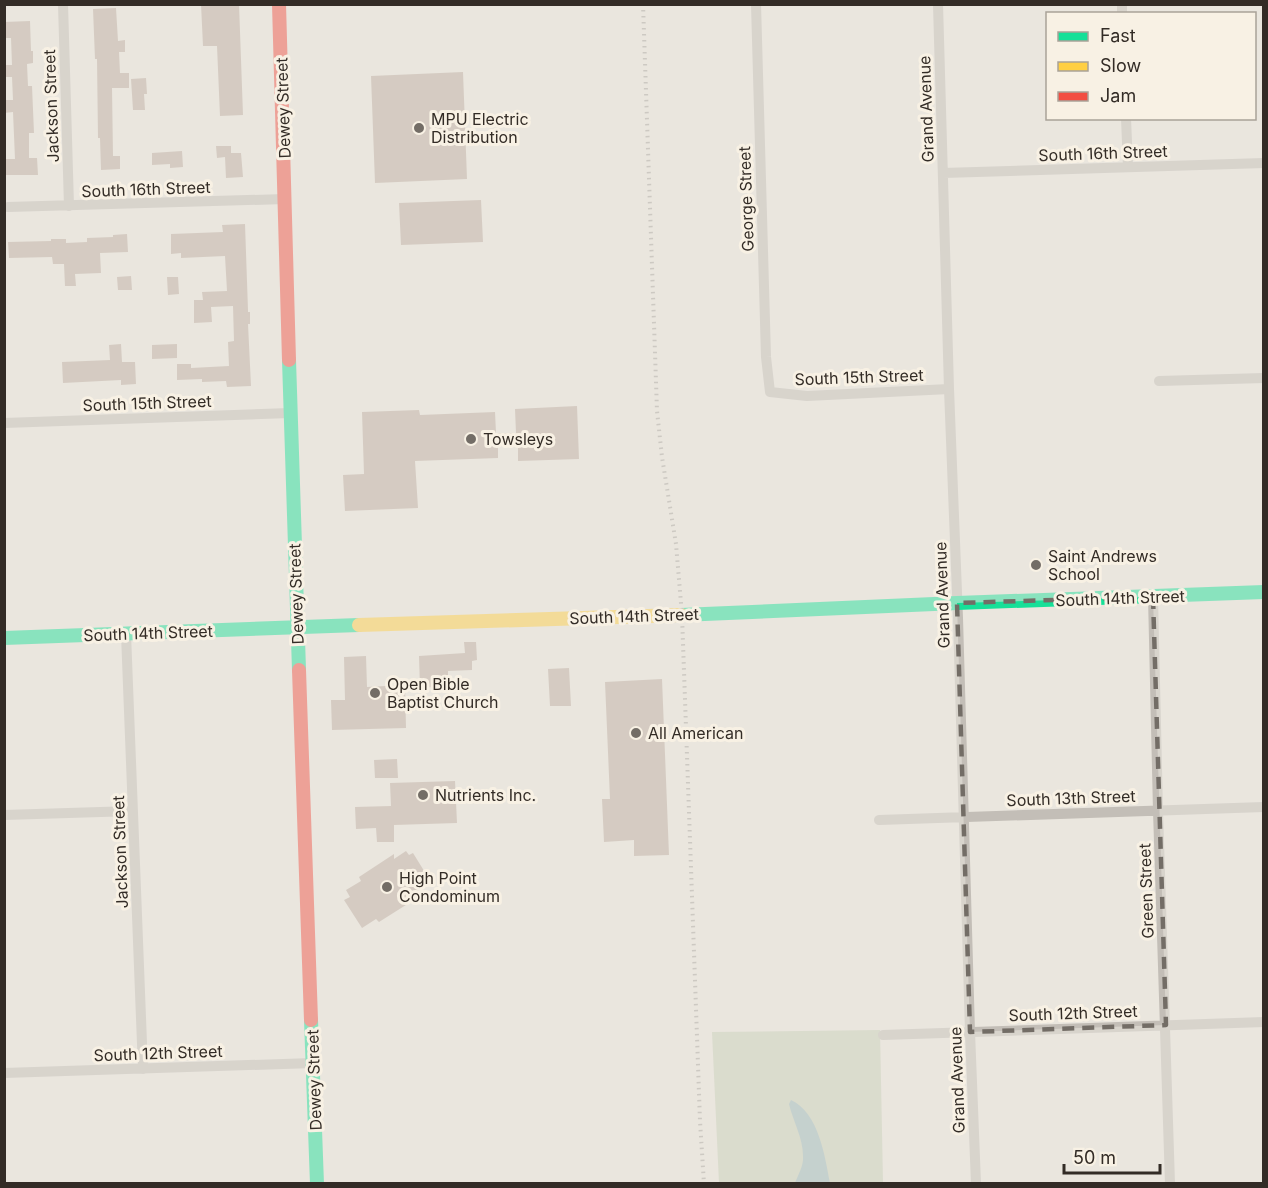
<svg xmlns="http://www.w3.org/2000/svg" width="1268" height="1188" font-family="Inter,sans-serif">
	<style>
		.green { fill: #c8d0b8 }
		.water { fill: #9ab8bb }
		.building { fill: #bdaca0 }
		.lines { fill: none; stroke-linecap: round; stroke-linejoin: round }
		.street { stroke: #c3beb7; stroke-width: 10 }
		.fast { stroke: #16e098; stroke-width: 14 }
		.slow { stroke: #ffcf43; stroke-width: 14 }
		.jam { stroke: #f24e42; stroke-width: 14 }
		.rail { stroke: #aba7a1; stroke-width: 4; stroke-dasharray: 1.5 4.5; stroke-linecap: butt }
		.marked { fill: none; stroke: #736d66; stroke-width: 4.5; stroke-dasharray: 12 8; stroke-linejoin: round }
		.poi-dot { fill: #736d66; stroke: #f8f1e4; stroke-width: 2 }
		.labels { text-anchor: middle; stroke-width: 6; stroke-linejoin: round; paint-order: stroke }
		.street-label { font-size: 16px; fill: #332c26; stroke: #f8f1e4 }
		.poi-label { font-size: 16px; fill: #332c26; stroke: #f8f1e4; text-anchor: start }
	</style>
	<rect width="100%" height="100%" fill="#eae6de"/>
	<!-- green -->
	<path class="green" d="M880,1030L883,1183H719L712,1032Z"/>
	<!-- water -->
	<path class="water" d="M791,1100C819,1113 825,1157 830,1183H795C798,1175 804,1165 803,1156C803,1138 793,1121 789,1104Z"/>
	<!-- building -->
	<path class="building" d="M201,4H239L243,115L220,116L217,46H203Z
		M116,8L118,41L125,40V52H119L120,73H129V88H112L113,156H120V169L101,170L100,138H98L97,59H95L93,9Z
		M30,21L31,51H33V63L27,64L28,86H32L34,133H29V158H37L38,175H4V159H15L13,112L4,113V100H13L12,77H4V65H12L11,38H4V22Z
		M463,72L467,179L375,183L371,76Z
		M146,78L147,94H144L145,110H133L131,79Z
		M216,146H231V153H241L243,177L226,178L225,157L217,158Z
		M182,151L183,167L170,168V164L152,165V153Z
		M481,200L483,242L401,245L399,203Z
		M245,224L248,310V312H250V324H248L251,386L227,387L226,381L202,382V379L177,380V364H191V368L229,366L228,342L234,341L233,306L211,307L212,322L194,323V300H203L202,292L227,291L225,256L181,258V253L171,254V234L223,232L222,225Z
		M127,234L128,252L100,253L101,273L75,274L76,286H65L64,264H53L52,257L9,258L8,242L51,241V239H66V243L87,242V238L113,237V235Z
		M131,276L132,290H118L117,277Z
		M167,277H178L179,294L168,295Z
		M121,344L122,362H135L136,384L121,385V380L63,383L62,362L110,360L109,345Z
		M177,344V358L152,359V345Z
		M577,406L579,459L518,461V446H498V458L415,461L418,508L345,511L343,475L364,474L362,412L419,410L420,415L495,412L496,433H516L515,409Z
		M464,642H476L477,660L472,661V670L448,671V677L434,678L435,687L420,688L419,656L465,653Z
		M366,656L367,687L405,685L406,728L332,730L331,700H345L344,657Z
		M569,668L571,706H550L548,669Z
		M662,679L669,855L634,856V840L604,842L602,799H610L605,682Z
		M397,759L398,778H375L374,760Z
		M455,781L457,823L394,825V842H377L376,828L356,829L355,807L391,806L390,783Z
		M406,851L409,855L413,853L426,874L423,876L428,884L414,893L417,898L379,922L376,919L362,928L344,900L350,897L346,890L361,881L359,877L394,854V859Z"/>
	<g class="lines">
		<!-- street -->
		<path class="street" d="M63,4L69,206
			M756,4L766,357L770,392L807,396L949,389
			M938,4L949,389L958,618L970,1032L976,1184
			M1122,4V14
			M1126,118L1128,167
			M943,173L1264,163
			M8,207L285,199
			M1159,381L1264,378
			M4,423L290,413
			M1153,597L1158,811L1170,1184
			M126,634L143,1069
			M4,815L133,811
			M879,820L1264,807
			M883,1035L1264,1022
			M4,1073L313,1063"/>
		<!-- fast -->
		<path class="fast" d="M289,360L299,670
			M681,615L957,603L1264,592
			M4,638L359,625
			M311,1020L317,1184"/>
		<!-- slow -->
		<path class="slow" d="M359,625L681,615"/>
		<!-- jam -->
		<path class="jam" d="M279,4L289,360
			M299,670L311,1020"/>
		<!-- rail -->
		<path class="rail" d="M643,4L657,411L662,457L676,544L682,615L700,1121L704,1184"/>
	</g>
	<!-- marked area -->
	<path d="M0 0H1268V1188H0ZM1153,597L1166,1025L970,1032L957,603Z" fill="#eae6de" fill-opacity=".55" fill-rule="evenodd"/>
	<path class="marked" d="M1153,597L1166,1025L970,1032L957,603Z"/>
	<!-- markers -->
	<g class="poi-dot">
		<circle cx="419" cy="128" r="6"/>
		<circle cx="471" cy="439" r="6"/>
		<circle cx="1036" cy="565" r="6"/>
		<circle cx="375" cy="693" r="6"/>
		<circle cx="636" cy="733" r="6"/>
		<circle cx="423" cy="795" r="6"/>
		<circle cx="387" cy="887" r="6"/>
	</g>
	<g class="labels">
		<!-- street labels -->
		<g class="street-label">
			<text transform="translate(51 106) rotate(-92)" y="6">Jackson Street</text>
			<text transform="translate(283 108) rotate(-92)" y="6">Dewey Street</text>
			<text transform="translate(926 109) rotate(-92)" y="6">Grand Avenue</text>
			<text transform="translate(1103 153) rotate(-2)" y="6">South 16th Street</text>
			<text transform="translate(146 189) rotate(-2)" y="6">South 16th Street</text>
			<text transform="translate(746 199) rotate(-92)" y="6">George Street</text>
			<text transform="translate(859 377) rotate(-2)" y="6">South 15th Street</text>
			<text transform="translate(147 403) rotate(-2)" y="6">South 15th Street</text>
			<text transform="translate(296 594) rotate(-92)" y="6">Dewey Street</text>
			<text transform="translate(942 595) rotate(-92)" y="6">Grand Avenue</text>
			<text transform="translate(1120 598) rotate(-2)" y="6">South 14th Street</text>
			<text transform="translate(634 616) rotate(-2)" y="6">South 14th Street</text>
			<text transform="translate(148 633) rotate(-2)" y="6">South 14th Street</text>
			<text transform="translate(1071 798) rotate(-2)" y="6">South 13th Street</text>
			<text transform="translate(120 852) rotate(-92)" y="6">Jackson Street</text>
			<text transform="translate(1146 891) rotate(-92)" y="6">Green Street</text>
			<text transform="translate(1073 1013) rotate(-2)" y="6">South 12th Street</text>
			<text transform="translate(158 1053) rotate(-2)" y="6">South 12th Street</text>
			<text transform="translate(314 1080) rotate(-92)" y="6">Dewey Street</text>
			<text transform="translate(957 1080) rotate(-92)" y="6">Grand Avenue</text>
		</g>
		<!-- poi labels -->
		<g class="poi-label">
			<text x="431" y="125">MPU Electric<tspan x="431" dy="18">Distribution</tspan></text>
			<text x="483" y="445">Towsleys</text>
			<text x="1048" y="562">Saint Andrews<tspan x="1048" dy="18">School</tspan></text>
			<text x="387" y="690">Open Bible<tspan x="387" dy="18">Baptist Church</tspan></text>
			<text x="648" y="739">All American</text>
			<text x="435" y="801">Nutrients Inc.</text>
			<text x="399" y="884">High Point<tspan x="399" dy="18">Condominum</tspan></text>
		</g>
	</g>
	<!-- border -->
	<rect width="1268" height="1188" fill="none" stroke="#332c26" stroke-width="12"/>
	<!-- legend -->
	<rect x="1046" y="12" width="210" height="108" fill="#f8f1e4" stroke="#a9a298" stroke-width="1.5"/>
	<rect x="1058" y="32" width="30" height="9" fill="#16e098" stroke="#a9a298" stroke-width="1.5"/>
	<text x="1100" y="42" font-size="18" fill="#332c26">Fast</text>
	<rect x="1058" y="62" width="30" height="9" fill="#ffcf43" stroke="#a9a298" stroke-width="1.5"/>
	<text x="1100" y="72" font-size="18" fill="#332c26">Slow</text>
	<rect x="1058" y="92" width="30" height="9" fill="#f24e42" stroke="#a9a298" stroke-width="1.5"/>
	<text x="1100" y="102" font-size="18" fill="#332c26">Jam</text>
	<!-- scale -->
	<path d="M1064 1164v9h96v-9" fill="none" stroke="#332c26" stroke-width="3"/>
	<text x="1073" y="1164" font-size="18" fill="#332c26" stroke="#f8f1e4" stroke-width="4.5" paint-order="stroke">50 m</text>
</svg>
